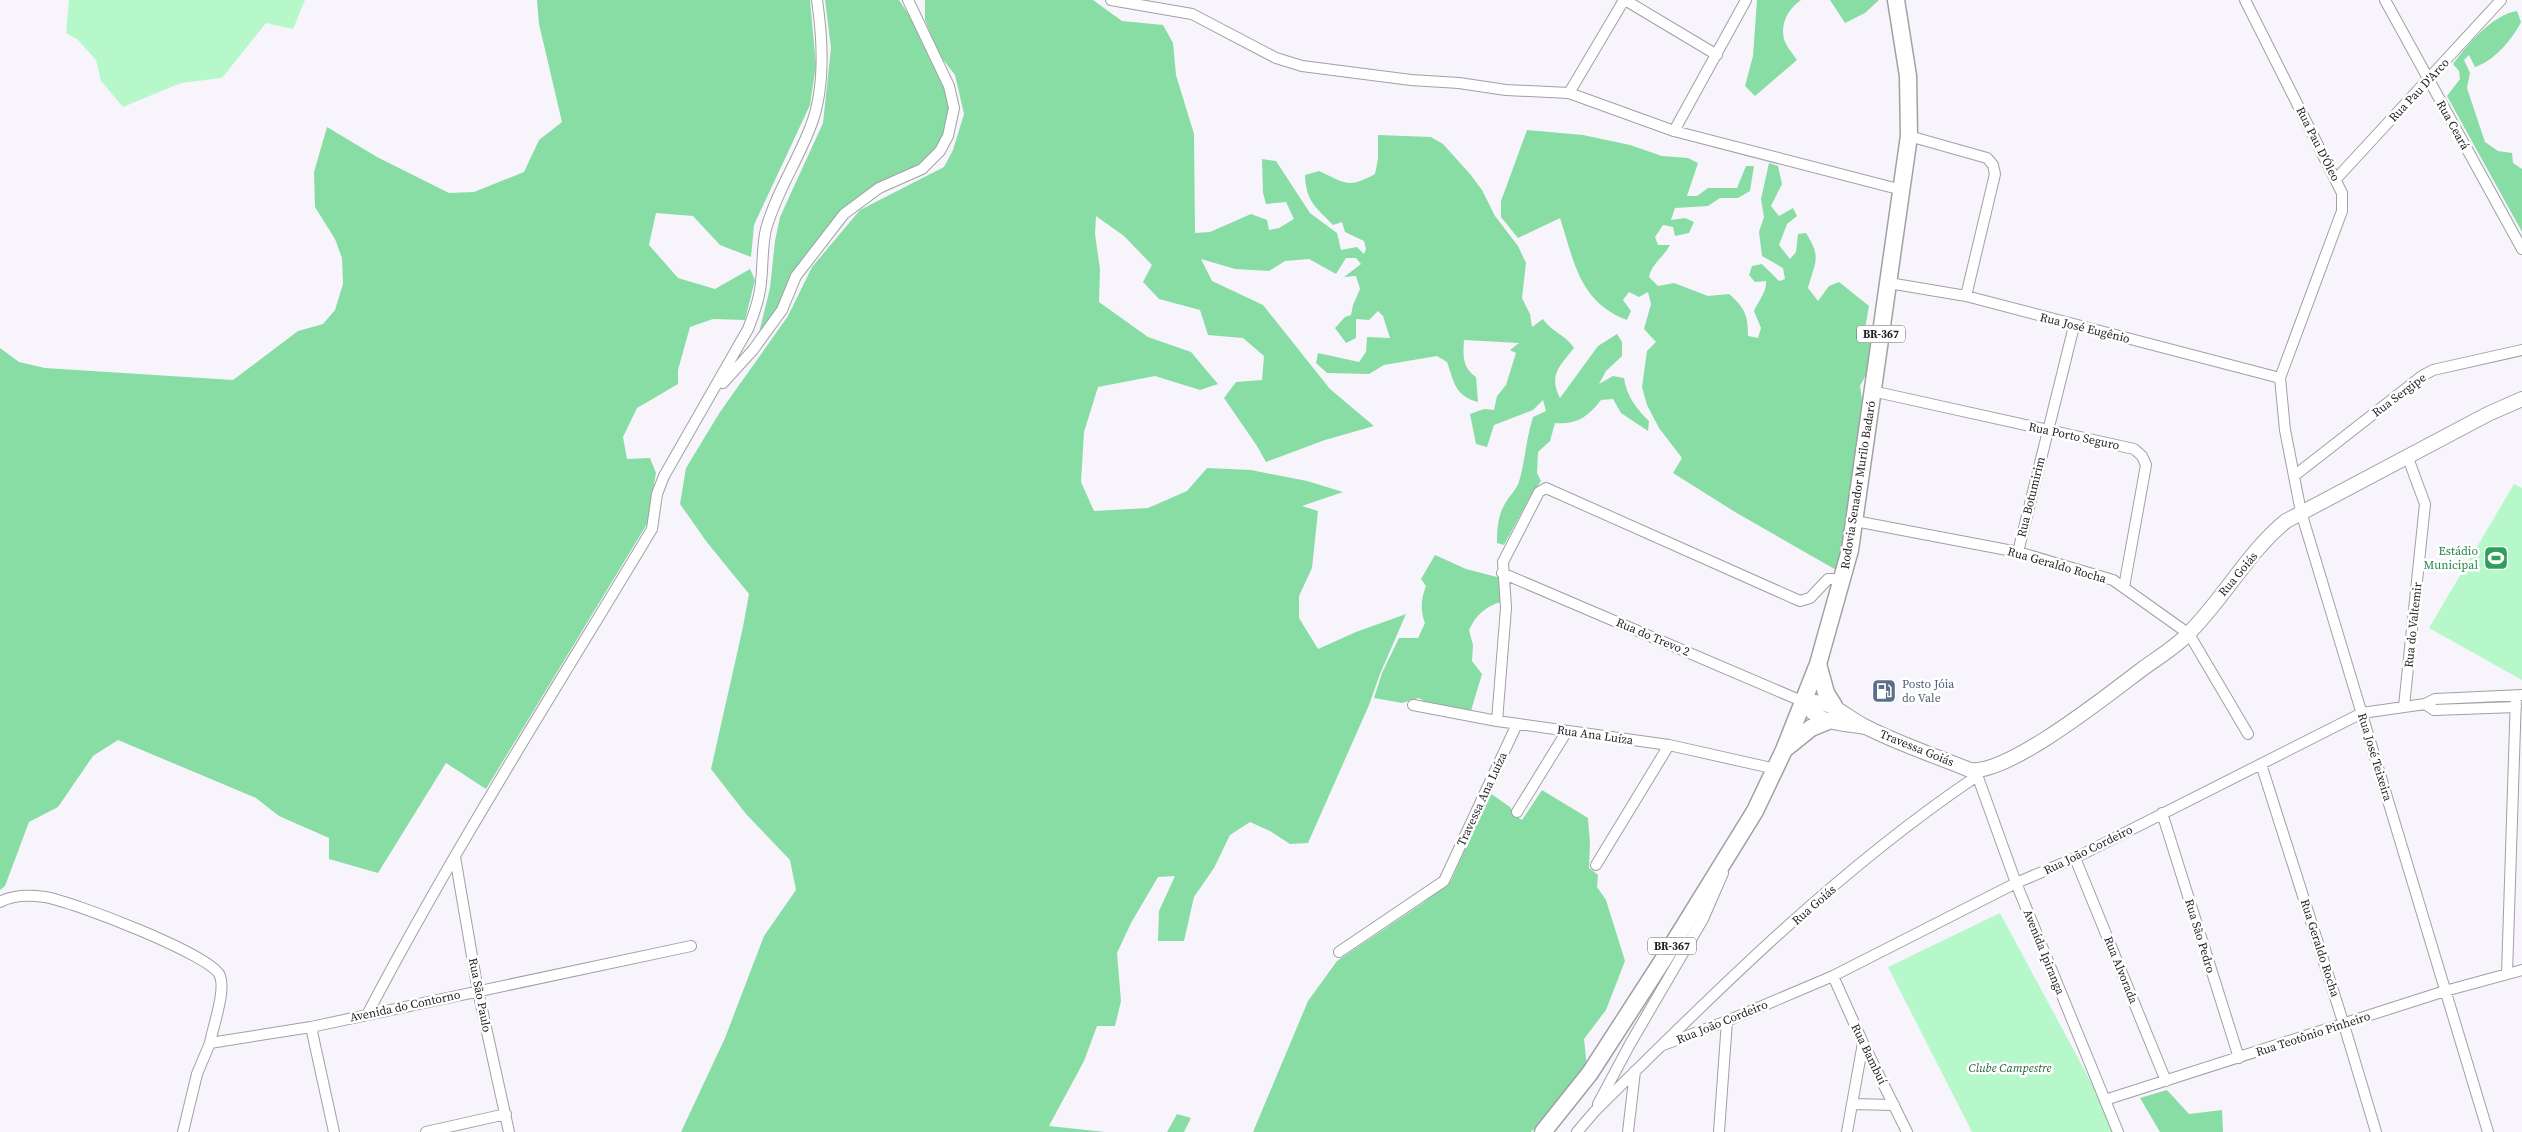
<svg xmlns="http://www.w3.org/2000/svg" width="2522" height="1132" font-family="'Source Serif 4',serif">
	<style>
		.green { fill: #b7f8cb }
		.forest { fill: #88dda5 }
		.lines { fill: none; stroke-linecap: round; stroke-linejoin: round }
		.street-casing { stroke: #a1a0a5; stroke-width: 12 }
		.secondary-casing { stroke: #a1a0a5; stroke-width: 16 }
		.primary-casing { stroke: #a1a0a5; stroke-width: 19 }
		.street { stroke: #fff; stroke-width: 10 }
		.secondary { stroke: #fff; stroke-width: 14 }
		.primary { stroke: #fff; stroke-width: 16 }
		.labels { text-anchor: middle; stroke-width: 5; stroke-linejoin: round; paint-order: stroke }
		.shield { fill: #fff; stroke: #626263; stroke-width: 1 }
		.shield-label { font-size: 11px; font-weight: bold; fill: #1f1e20 }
		.street-label { font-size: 12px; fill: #1f1e20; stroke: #fff }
		.leisure-label { font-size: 12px; fill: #27864d; stroke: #fff; text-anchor: end }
		.service-label { font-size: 12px; fill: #4e5e75; stroke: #fff; text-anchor: start }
		.park-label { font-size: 12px; font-style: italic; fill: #25623e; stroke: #fff }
	</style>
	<rect width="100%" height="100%" fill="#f7f5fb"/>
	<!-- green -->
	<path class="green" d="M69,0H305L293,29L266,23L222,78L181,83L123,107L101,81L96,60L78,40L66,33Z
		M2514,484L2522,488V680L2429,628Z
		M2000,913L2105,1108L2114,1132H1972L1888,967Z"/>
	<!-- forest -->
	<path class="forest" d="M537,0H810L816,65L810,105L754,225L751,257L720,245L693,216L656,213L649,245L678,278L715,289L750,269L755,280L745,320L713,319L690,327L678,370V384L637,408L623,437L627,459L650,458L656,473L647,524L486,789L446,763L378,873L329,859V838L279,816L256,798L118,740L93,756L58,807L29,822L5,886L0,890V348L19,362L45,368L233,380L298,331L323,324L335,310L343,284L342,258L335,239L315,207L314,172L327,127L377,157L449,193L474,192L524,172L539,140L562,122L539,24Z
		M825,0H899L911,18L945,90L949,108L945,136L920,166L840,213L758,337L770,288L775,241L780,217L823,123L831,48Z
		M925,0H1093L1122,21L1163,25L1173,43L1176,75L1194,134L1195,233L1210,232L1251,214L1267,220L1269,230L1279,228L1294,219L1286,202L1266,204L1263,193L1262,159L1276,161L1310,213L1337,233L1341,250L1357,247L1364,254L1366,249L1364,241L1345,232L1342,222L1333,225C1316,207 1306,202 1305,175L1319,171C1345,183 1348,189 1375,174L1378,159V135L1431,137L1443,144L1470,174L1482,190L1495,216L1518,246L1526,263L1522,298L1530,314L1532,327L1543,319C1554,334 1565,334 1574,348C1560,366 1548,375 1560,398L1598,346L1617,334L1622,342V356L1606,371L1599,384L1613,376L1624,378C1626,395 1637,410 1649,421L1648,431L1621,413L1613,399L1601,400C1588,417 1576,425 1555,423L1550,441L1538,452L1537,473L1541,481L1531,495L1504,545L1497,543C1497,529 1498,514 1506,502C1510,495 1516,490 1519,482C1525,461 1526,439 1533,417L1546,411L1543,400L1533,410L1494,425L1487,447L1476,444L1470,414L1484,409L1494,410L1497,396L1506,385L1516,353L1510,350L1519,343L1464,340C1463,356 1462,367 1476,377L1478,402C1455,396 1454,382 1447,362L1437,356L1384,365L1369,374L1327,373L1316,363L1318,353L1359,362L1366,352L1367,337L1390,338L1383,316L1378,311L1369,320L1356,319V338L1346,343L1335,328L1345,317L1351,315L1353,305L1360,289L1356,276L1344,277L1361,264L1356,258H1346L1336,274L1309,259L1285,261L1269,271L1235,269L1201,259L1212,281L1263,305L1330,389L1374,426L1325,440L1266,462L1257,446L1224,398L1236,382L1262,380L1264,356L1243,338L1208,335L1200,310L1159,299L1143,282L1152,265L1124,236L1096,216L1095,234L1100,269L1099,302L1148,337L1191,352L1218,384L1200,390L1155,376L1098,387L1084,432L1081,482L1094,511L1148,508L1187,491L1207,468L1251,470L1307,481L1343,492L1302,506L1318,511L1312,568L1299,596V618L1318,649L1356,632L1406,614L1380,674L1369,705L1308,843L1290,844L1270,831L1250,822L1230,835L1214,868L1194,897L1184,941H1158L1159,911L1175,876L1158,877L1131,923L1117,953L1121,1001L1115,1026H1097L1084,1061L1049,1126L1105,1132H681L725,1038L764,936L796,890L790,860L746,814L711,769L743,627L749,594L706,541L680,504L686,468L720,412L788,316L812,267L860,210L944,167L953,150L964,114L955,75L938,53L925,20Z
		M1757,0H1801C1789,8 1780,23 1784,39C1786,46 1793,54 1797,60L1755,96L1745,86L1753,56Z
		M1830,0H1879L1865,13L1845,23Z
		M2517,11L2521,22C2512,40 2494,61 2475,67L2469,55L2464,60L2470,73L2467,88L2485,142L2498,151L2512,153L2513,163L2522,169V232L2447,96L2460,79L2459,71L2453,64C2468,44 2492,15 2517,11Z
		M1527,130L1583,135L1630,145L1662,156L1688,158L1698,163L1687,196H1697L1708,188H1737L1746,166H1754L1750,191L1738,198H1720L1708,206L1675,208L1671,220L1685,218L1694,222L1689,233L1675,236L1673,227L1663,225L1655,237L1658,245H1670C1663,258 1652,263 1649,277L1658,286L1674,283L1708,296L1729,294C1745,308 1748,315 1748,336L1758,338L1761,328L1754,311C1758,301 1767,292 1766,281L1755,282L1749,275L1752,266L1762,264L1779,281L1785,279L1783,268L1762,256L1759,232L1764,217L1761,199L1769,163L1778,166L1782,184L1771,206L1779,216L1793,208L1797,216L1787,224L1779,245L1790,259L1796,252L1798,234L1806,233C1822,258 1815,262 1808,288L1818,301L1829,286L1839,282L1869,306L1865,329L1873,346L1870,367L1860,386L1864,412L1838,571L1735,512L1673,473L1682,458L1659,428L1647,405L1642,387L1647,351L1656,342L1644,329L1651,304L1648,292L1639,297L1629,292L1623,300L1631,311L1627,320C1579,302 1574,261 1560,218L1518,238L1501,217V201Z
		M1435,555L1466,569L1501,578V602C1486,606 1476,615 1469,630L1473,645L1472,661L1482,674L1470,714L1431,706L1419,698L1402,703L1374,698L1382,673L1399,638H1418L1425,623C1420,610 1421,599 1426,586L1421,579Z
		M1542,790L1588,818L1590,843L1589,868L1598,875L1597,887L1606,900L1625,961L1606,1010L1584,1039L1587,1068L1531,1132H1253L1308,1001L1337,961L1423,903L1451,881L1490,793L1510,807L1516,816L1522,820Z
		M2167,1090L2189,1114L2222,1110L2223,1132H2160L2140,1098Z
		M1177,1114L1191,1118L1184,1132H1167Z"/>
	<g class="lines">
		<defs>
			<path id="street" d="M1111,0L1192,14L1276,58L1302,66L1411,80L1459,83L1506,90L1569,93L1674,131L1902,190
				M1625,0L1717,55
				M2245,0L2342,193V211L2280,378L2285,430L2301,512L2488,1132
				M2385,0L2522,249
				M1569,93L1624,0
				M1674,131L1746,0
				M1909,136L1987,158L1993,165L1995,174L1966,296
				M2336,179L2501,0
				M1889,283L1966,296L2280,378
				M723,383L753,350L782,310L796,276L844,214L879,188L922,169L940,151L948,136L954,108L949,86L908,0
				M1872,391L2134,449L2142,456L2146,465L2124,587
				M2294,476L2422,376L2433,370L2522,350
				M1855,521L2018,552L2113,580L2189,634L2248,734
				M2018,552L2074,326
				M1502,573L1804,702
				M2425,704L2434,710L2516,707
				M1413,705L1497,721L1669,745L1776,769
				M2404,706L2425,504L2408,458
				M1497,721L1506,608L1503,562L1539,492L1546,488L1800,601L1810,598L1828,579H1844
				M2261,764L2344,1025L2376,1132
				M1976,772L2016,883L2118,1132
				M1517,812L1567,731
				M2162,813L2239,1058
				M455,857L478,991L509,1132
				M2075,858L2166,1081
				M1596,865L1669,745
				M0,902C12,895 31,895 45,897C71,901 213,955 220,976C226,991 213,1026 210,1043
				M1339,952L1444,881L1517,724
				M2507,974L2516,696
				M1833,976L1863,1043L1907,1132
				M368,1013C455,847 556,689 652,529L657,494L664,476L748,329C754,314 760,298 761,282C763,265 762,246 766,229C776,193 797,162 810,128C826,89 823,41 817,0
				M311,1027L334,1132
				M1663,1045L1727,1021L1833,976L2016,883L2075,858L2362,713L2425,704L2435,699L2522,695
				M2105,1100L2445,991L2522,970
				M1598,1104L1630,1044L1703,919L1723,873
				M1852,1104L1894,1105
				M183,1132L197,1074L210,1043L311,1027L691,946
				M426,1132L506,1114
				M1577,1132L1595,1111C1714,993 1837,870 1977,776
				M1628,1132L1635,1071
				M1719,1132L1727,1021
				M1847,1132L1863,1043"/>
			<path id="secondary" d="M1865,727C1842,723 1816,724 1804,702C1834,700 1842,715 1866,727C1899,744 1936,756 1970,770C2008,775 2109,694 2141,670C2157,658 2176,647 2189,633C2224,598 2248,552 2286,521L2488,414L2522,399"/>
			<path id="primary" d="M1818,664L1826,693L1834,706
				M1786,748L1811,728L1828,721
				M1543,1132L1590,1073L1663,960L1755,811L1784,750L1818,664L1850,550L1909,136L1908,76L1896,0"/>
		</defs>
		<!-- street casing -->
		<use href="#street" class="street-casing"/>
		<!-- secondary casing -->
		<use href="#secondary" class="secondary-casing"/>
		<!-- primary casing -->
		<use href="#primary" class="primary-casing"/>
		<!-- street -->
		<use href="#street" class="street"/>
		<!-- secondary -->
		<use href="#secondary" class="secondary"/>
		<!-- primary -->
		<use href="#primary" class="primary"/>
	</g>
	<!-- icons -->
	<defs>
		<symbol id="stadium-square" viewBox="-11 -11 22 22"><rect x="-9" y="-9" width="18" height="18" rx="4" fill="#2e9e5b" stroke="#fff"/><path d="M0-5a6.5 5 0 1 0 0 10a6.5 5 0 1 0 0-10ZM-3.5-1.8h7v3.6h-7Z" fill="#fff"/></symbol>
		<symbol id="fuel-square" viewBox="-11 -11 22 22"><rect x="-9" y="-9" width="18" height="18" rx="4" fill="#5c6f8a" stroke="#fff"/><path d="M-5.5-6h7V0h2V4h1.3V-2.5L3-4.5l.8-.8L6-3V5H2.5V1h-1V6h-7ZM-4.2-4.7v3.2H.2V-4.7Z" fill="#fff"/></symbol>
	</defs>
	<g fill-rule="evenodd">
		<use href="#stadium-square" x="2482" y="544" width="28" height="28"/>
		<use href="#fuel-square" x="1870" y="677" width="28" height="28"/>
	</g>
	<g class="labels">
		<!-- shield labels -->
		<g class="shield">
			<rect x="1857" y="325.5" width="48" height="17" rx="4"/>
			<rect x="1648" y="937.5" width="48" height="17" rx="4"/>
		</g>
		<g class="shield-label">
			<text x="1881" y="338">BR-367</text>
			<text x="1672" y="950">BR-367</text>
		</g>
		<!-- street labels -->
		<g class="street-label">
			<text transform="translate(2419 90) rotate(-47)" y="4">Rua Pau D'Arco</text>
			<text transform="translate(2453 125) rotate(61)" y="4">Rua Ceará</text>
			<text transform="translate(2318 144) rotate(63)" y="4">Rua Pau D'Óleo</text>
			<text transform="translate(2085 328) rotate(14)" y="4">Rua José Eugênio</text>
			<text transform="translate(2399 395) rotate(-37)" y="4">Rua Sergipe</text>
			<text transform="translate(2074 436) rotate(12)" y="4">Rua Porto Seguro</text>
			<text transform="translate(1858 485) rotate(-81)" y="4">Rodovia Senador Murilo Badaró</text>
			<text transform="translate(2031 497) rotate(-76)" y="4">Rua Botumirim</text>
			<text transform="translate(2057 565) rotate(16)" y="4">Rua Geraldo Rocha</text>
			<text transform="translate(2238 574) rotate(-50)" y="4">Rua Goiás</text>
			<text transform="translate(2413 625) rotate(-84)" y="4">Rua do Valtemir</text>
			<text transform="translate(1653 637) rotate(23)" y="4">Rua do Trevo 2</text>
			<text transform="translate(1595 735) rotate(8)" y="4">Rua Ana Luíza</text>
			<text transform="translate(1917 748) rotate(22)" y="4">Travessa Goiás</text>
			<text transform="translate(2375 757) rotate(73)" y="4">Rua José Teixeira</text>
			<text transform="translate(1482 799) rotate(-65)" y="4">Travessa Ana Luíza</text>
			<text transform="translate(2088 850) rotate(-26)" y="4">Rua João Cordeiro</text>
			<text transform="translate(1814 905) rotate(-41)" y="4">Rua Goiás</text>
			<text transform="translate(2200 936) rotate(73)" y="4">Rua São Pedro</text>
			<text transform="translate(2320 948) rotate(72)" y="4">Rua Geraldo Rocha</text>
			<text transform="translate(2044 952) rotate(68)" y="4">Avenida Ipiranga</text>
			<text transform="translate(2121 970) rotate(68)" y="4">Rua Alvorada</text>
			<text transform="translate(480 995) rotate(79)" y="4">Rua São Paulo</text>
			<text transform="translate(405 1006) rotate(-12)" y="4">Avenida do Contorno</text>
			<text transform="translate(1722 1022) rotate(-22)" y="4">Rua João Cordeiro</text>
			<text transform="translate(2313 1034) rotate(-18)" y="4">Rua Teotônio Pinheiro</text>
			<text transform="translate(1869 1054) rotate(64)" y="4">Rua Bambuí</text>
		</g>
		<!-- leisure labels -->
		<g class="leisure-label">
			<text x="2478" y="555">Estádio<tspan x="2478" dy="14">Municipal</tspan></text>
		</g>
		<!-- service labels -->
		<g class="service-label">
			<text x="1902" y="688">Posto Jóia<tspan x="1902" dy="14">do Vale</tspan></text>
		</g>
		<!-- park labels -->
		<g class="park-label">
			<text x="2010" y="1072">Clube Campestre</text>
		</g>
	</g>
</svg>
